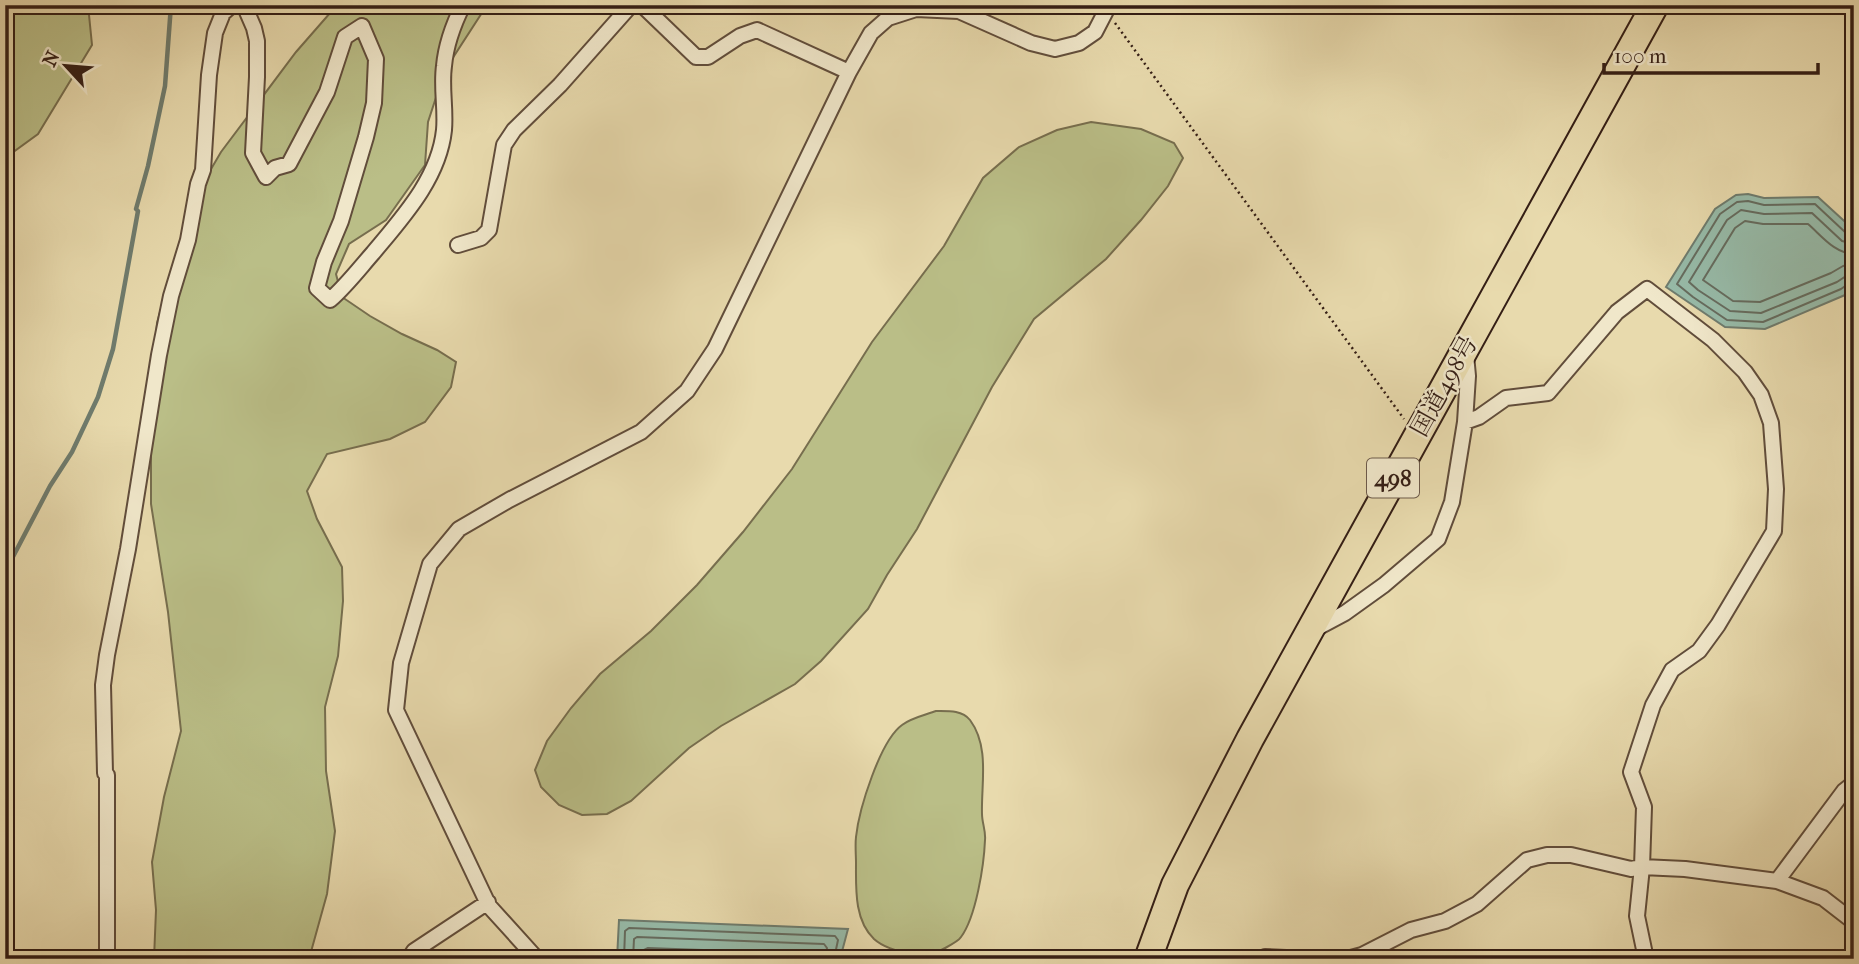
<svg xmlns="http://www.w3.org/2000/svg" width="1859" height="964" font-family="'IM FELL French Canon','Noto Serif JP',serif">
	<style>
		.green { fill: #babe87; stroke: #776e4e; stroke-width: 2 }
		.water { fill: #97bba9; stroke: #6f7c6e; stroke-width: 2 }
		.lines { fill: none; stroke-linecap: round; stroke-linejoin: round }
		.shore { stroke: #666c5f; stroke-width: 2 }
		.stream { stroke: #6f7c6e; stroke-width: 4.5 }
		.street-casing { stroke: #614d3b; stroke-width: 18 }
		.highway-casing { stroke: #341e15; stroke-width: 30 }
		.path { stroke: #341e15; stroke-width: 2.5; stroke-dasharray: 2 3.5; stroke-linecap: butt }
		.street { stroke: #f0e7ca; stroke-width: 14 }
		.highway { stroke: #e8daad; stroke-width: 26 }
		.labels { text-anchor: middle; stroke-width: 5; stroke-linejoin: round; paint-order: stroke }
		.shield { fill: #f0e7ca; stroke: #6c5a4b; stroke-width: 2 }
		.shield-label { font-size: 23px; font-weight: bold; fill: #341e15 }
		.street-label { font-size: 24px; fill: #341e15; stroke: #f0e7ca }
	</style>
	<rect width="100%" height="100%" fill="#e8daad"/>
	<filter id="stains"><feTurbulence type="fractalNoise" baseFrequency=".00286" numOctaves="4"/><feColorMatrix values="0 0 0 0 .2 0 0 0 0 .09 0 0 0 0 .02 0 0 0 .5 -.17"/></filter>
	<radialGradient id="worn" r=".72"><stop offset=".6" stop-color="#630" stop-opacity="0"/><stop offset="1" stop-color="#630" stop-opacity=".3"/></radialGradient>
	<!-- green -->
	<path class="green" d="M5,5H88L92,45L38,134L5,158Z
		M337,5H487L445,70L428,122L425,165L386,220L349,244L336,274L342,297L370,316L402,334L437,350L456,362L451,387L425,422L390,439L327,454L307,491L317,519L342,567L343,601L338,656L325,707L326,771L335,831L327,894L309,959H154L156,910L152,862L164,797L181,731L168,612L151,504V401L157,323L190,205L221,152L296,52Z
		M1091,122L1141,129L1174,143L1183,158L1168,186L1141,220L1106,259L1034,319L992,387L917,529L887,575L868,609L821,661L795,684L721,726L689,748L631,801L607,814L582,815L559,805L541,787L535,770L547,741L571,708L600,674L651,631L697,585L743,532L792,469L872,342L944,246L983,178L1019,147L1057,130Z
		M936,711C948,711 962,710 970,720C990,747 981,784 982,814C982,823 986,831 985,840C984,865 976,917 961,937C958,942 935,954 929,955C924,956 918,954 913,954C900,952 884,948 874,939C854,920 856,888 856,863C856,855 855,845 856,837C859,809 880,741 902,725C911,718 925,715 936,711Z"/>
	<!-- water -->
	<path class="water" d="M1748,194L1764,198L1818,197L1854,230V289L1845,295L1765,329L1725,327L1666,287L1715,209L1736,195Z
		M619,920L848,929L840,959H617Z"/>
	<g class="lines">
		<!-- shore -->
		<path class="shore" d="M1854,235L1846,233L1815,204L1764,205L1748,201L1737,202L1720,214L1677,284L1693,297L1727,320L1763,322L1841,289L1848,284H1854
			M1854,244L1842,241L1812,213L1764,214L1741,210L1727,220L1689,282L1698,290L1730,311L1761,313L1837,282L1846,276L1854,275
			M1854,254C1834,253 1822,236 1808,224H1763L1745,221L1735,228L1703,280L1733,301L1760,302L1831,273L1843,266L1854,264
			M624,959L625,931L629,928L835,936L838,940L834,959
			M633,959L634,939L637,937L824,944L827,948L825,959
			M644,959V950L648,948L811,954L815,959"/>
		<!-- stream -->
		<path class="stream" d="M5,572L50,486L72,452L98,397L113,349L138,211L136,209L148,166L165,86L171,5"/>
		<defs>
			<path id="street" d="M244,5L254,28L257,41V77L253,153L266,177L275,168L289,164L327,92L345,37L362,26L376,59L374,103L366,137L341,221L324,262L317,288L330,300C346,286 359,269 373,253C403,217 439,178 444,130C446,109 441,87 444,66C446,44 453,25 463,5
				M642,5L696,57H708L740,36L757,30L849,72
				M458,245L481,238L489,230L504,145L514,130L560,85L631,5
				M1465,422L1479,417L1506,398L1548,393L1617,312L1647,289L1713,340L1745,372L1761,395L1771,423L1776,489L1774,531L1718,625L1699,651L1672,670L1653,705L1631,772L1644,807L1642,867L1637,916L1646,959
				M1315,629L1345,613L1384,585L1438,539L1452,502L1465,422L1468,376L1466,355
				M1777,881L1844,791L1854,783
				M107,959V775L105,773L103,685L107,655L128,549L159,355L171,296L188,240L198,184L203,170L209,75L215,33L223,13L232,5
				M409,959L414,951L488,902
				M537,959L489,906L396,710L401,663L430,564L459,529L509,500L641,432L687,391L715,349L849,72L871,33L888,18L916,9L959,11L1031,43L1055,49L1079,43L1095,32L1109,5
				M1261,959L1265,957L1308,959
				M1347,959L1362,955L1411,930L1445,921L1477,904L1527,860L1547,855H1571L1631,869L1642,867L1685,869L1777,881L1823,898L1854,922"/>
			<path id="highway" d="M1148,959L1175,885L1250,739L1655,5"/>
		</defs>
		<!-- street casing -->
		<use href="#street" class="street-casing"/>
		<!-- highway casing -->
		<use href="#highway" class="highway-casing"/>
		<!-- path -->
		<path class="path" d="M1115,23L1404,419"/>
		<!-- street -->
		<use href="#street" class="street"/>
		<!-- highway -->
		<use href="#highway" class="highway"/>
	</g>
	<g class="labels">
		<!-- shield labels -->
		<rect class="shield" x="1367" y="458.5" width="52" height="39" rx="5"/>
		<g class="shield-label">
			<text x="1393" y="486">498</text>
		</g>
		<!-- street labels -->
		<g class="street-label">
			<text transform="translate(1444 386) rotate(-61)" y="8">国道498号</text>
		</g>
	</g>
	<!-- margin -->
	<rect width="1859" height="964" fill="none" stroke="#e8daad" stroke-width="28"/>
	<rect x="7" y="7" width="1845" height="950" fill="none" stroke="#341e15" stroke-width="3.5"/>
	<rect x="14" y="14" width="1831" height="936" fill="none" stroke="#341e15" stroke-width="2"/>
	<!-- north arrow -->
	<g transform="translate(66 66) rotate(296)" stroke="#f0e7ca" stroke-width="5" paint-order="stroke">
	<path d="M0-5L12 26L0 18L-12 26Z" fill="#341e15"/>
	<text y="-10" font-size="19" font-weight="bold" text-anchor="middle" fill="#341e15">N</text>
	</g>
	<!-- scale -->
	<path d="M1604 63v10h214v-10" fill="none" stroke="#341e15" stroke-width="3.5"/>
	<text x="1614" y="63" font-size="21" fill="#341e15" stroke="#f0e7ca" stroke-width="5" paint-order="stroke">100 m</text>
	<rect width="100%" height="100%" filter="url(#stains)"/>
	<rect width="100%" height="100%" fill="url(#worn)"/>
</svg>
